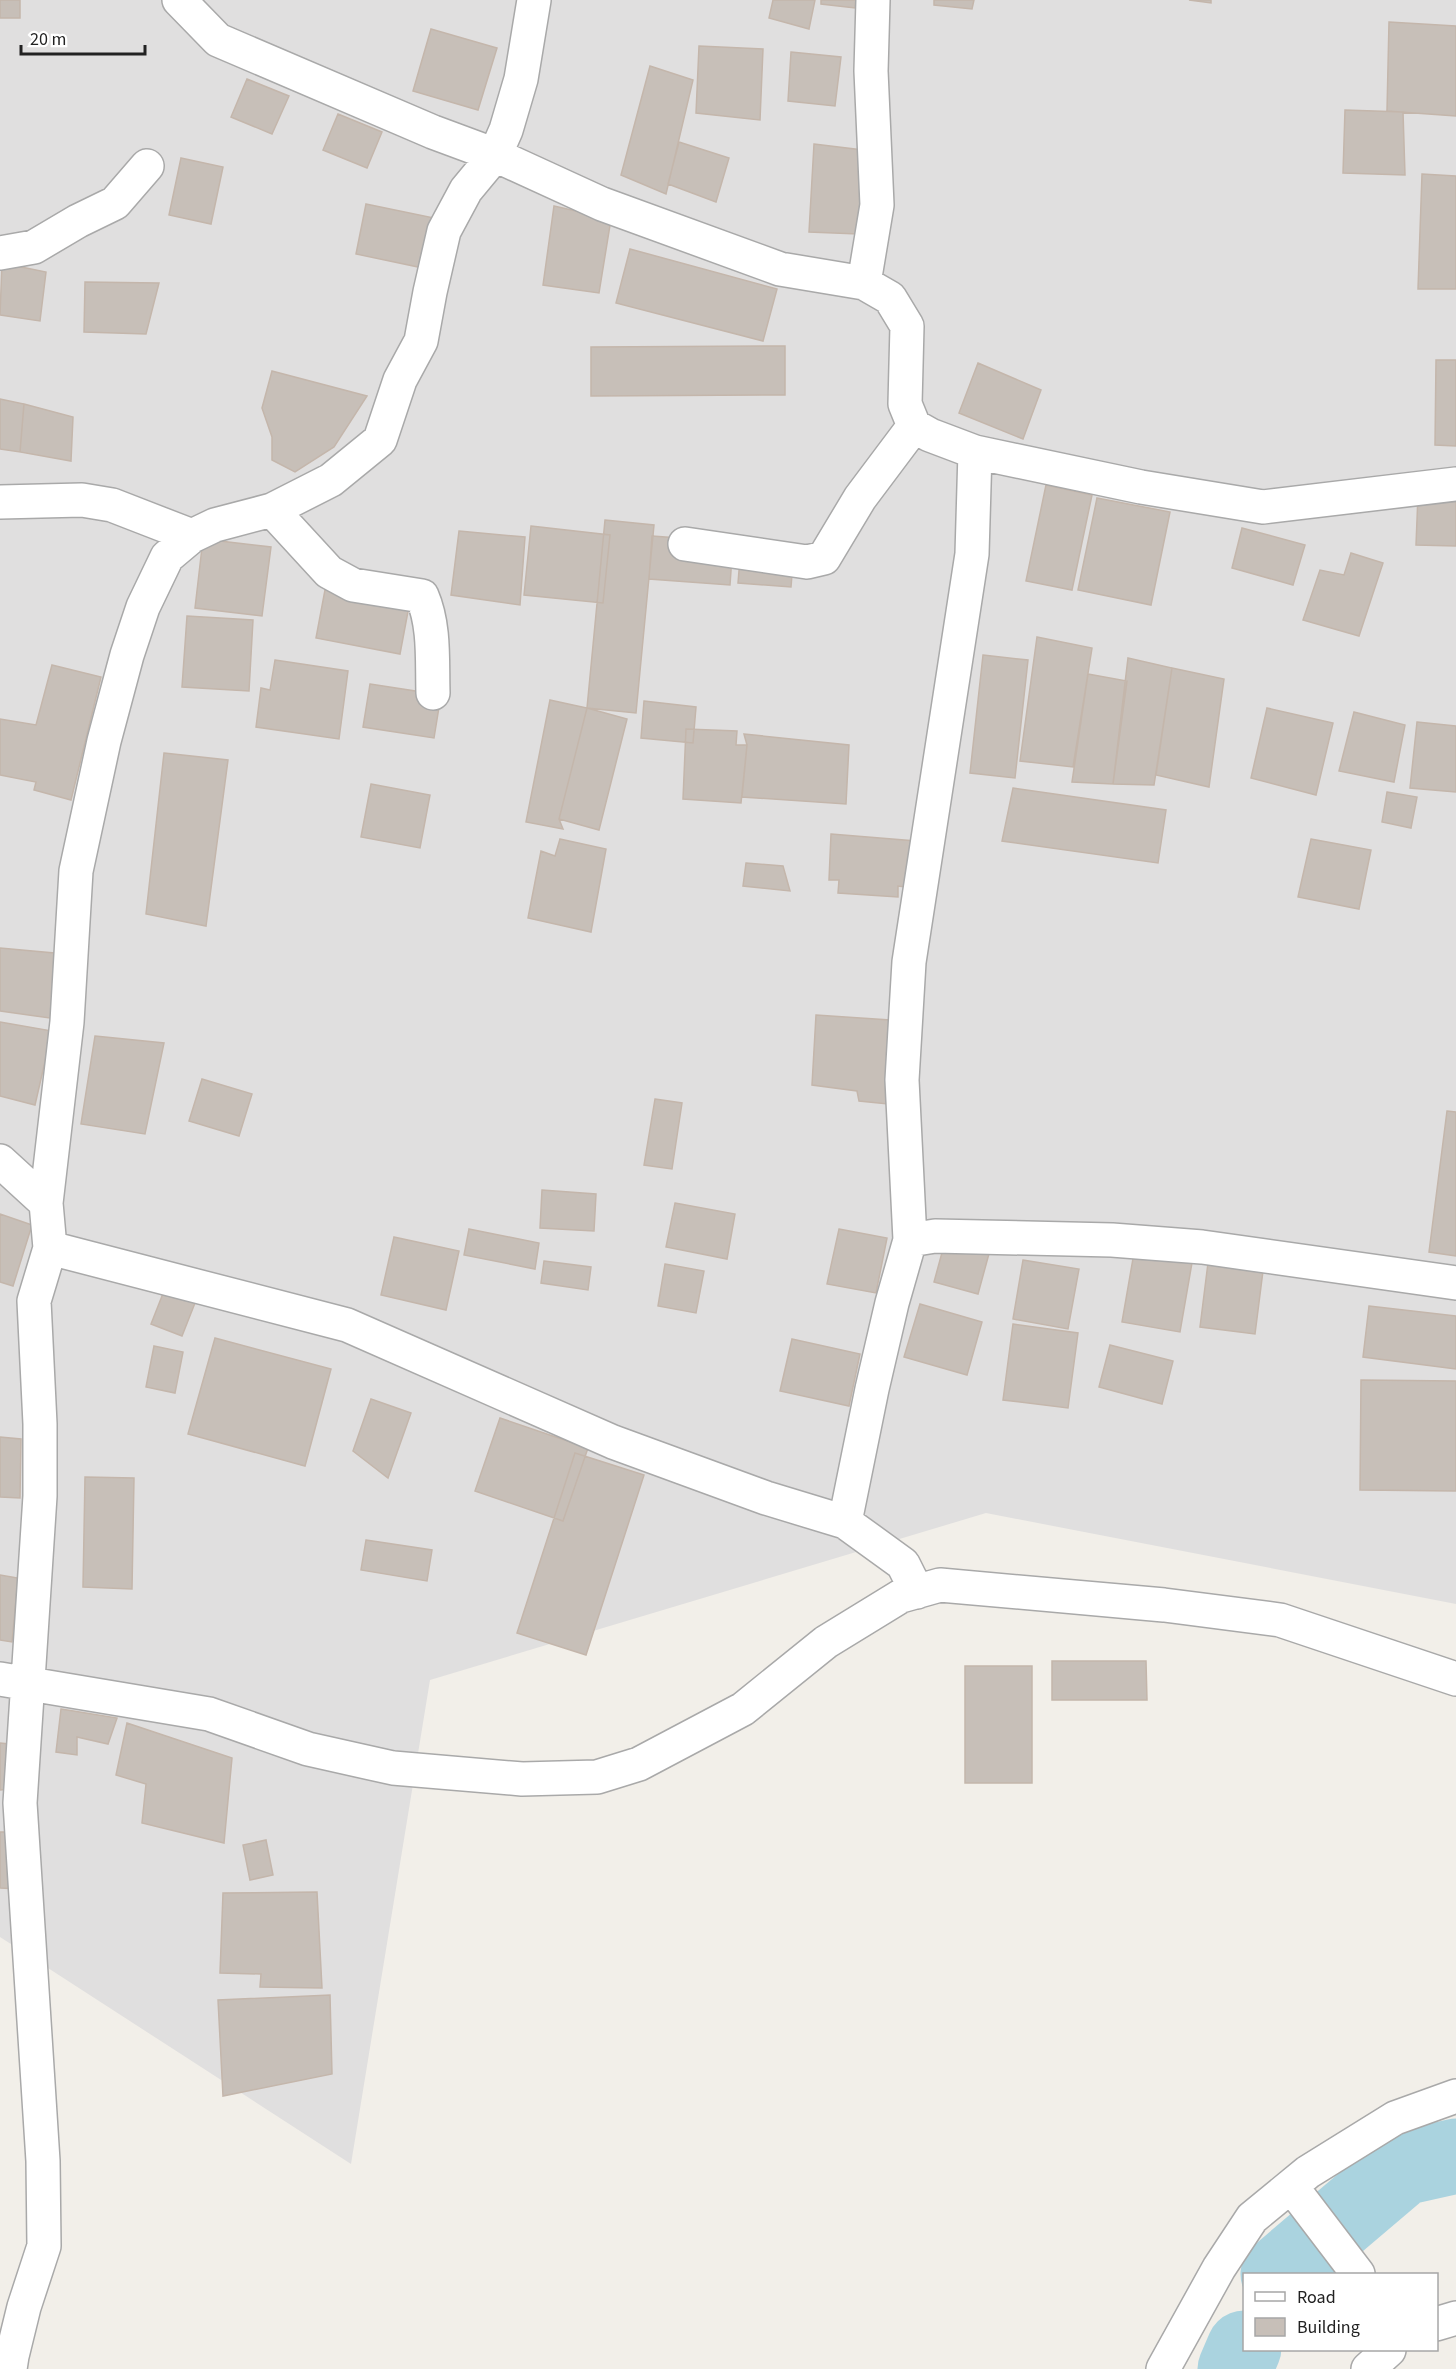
<svg xmlns="http://www.w3.org/2000/svg" width="1456" height="2369" font-family="'Source Sans 3',sans-serif">
	<style>
		.residential { fill: #e0dfdf }
		.lines { fill: none; stroke-linecap: round; stroke-linejoin: round }
		.river { stroke: #aad3df; stroke-width: 75 }
		.building { fill: #c7bfb8; stroke: #c4b6ab; stroke-width: 1.5 }
		.street-casing { stroke: #a9a9a9; stroke-width: 36 }
		.street { stroke: #fff; stroke-width: 33 }
	</style>
	<rect width="100%" height="100%" fill="#f2efe9"/>
	<!-- residential -->
	<path class="residential" d="M0,0H1456V1604L986,1513L430,1680L351,2164L0,1937Z"/>
	<g class="lines">
		<!-- river -->
		<path class="river" d="M1278,2274L1403,2168L1456,2156
			M1235,2369L1244,2348"/>
	</g>
	<!-- building -->
	<path class="building" d="M0,0H20V18H0Z
		M773,0H815L809,29L769,18Z
		M821,0H856L855,8L821,4Z
		M934,0H974L972,9L934,5Z
		M1189,0H1211V3Z
		M1389,22L1456,26V116L1387,111Z
		M431,29L497,48L478,110L413,91Z
		M699,46L763,49L760,120L696,113Z
		M791,52L841,57L835,106L788,101Z
		M650,66L693,80L666,194L621,175Z
		M247,79L289,96L272,134L231,117Z
		M1345,110L1403,112L1405,175L1343,173Z
		M338,114L382,132L367,168L323,150Z
		M679,142L729,158L716,202L668,184Z
		M814,144L871,151L858,234L809,232Z
		M181,158L223,167L211,224L169,215Z
		M1422,174L1456,176V289H1418Z
		M366,204L434,218L423,268L356,254Z
		M554,206L611,219L599,293L543,285Z
		M630,249L777,289L763,341L616,303Z
		M2,263L46,272L40,321L0,315Z
		M85,282L159,283L146,334L84,332Z
		M785,346V395L591,396V347Z
		M1436,360H1456V446L1435,445Z
		M978,363L1041,390L1023,439L959,413Z
		M272,371L367,396L334,447L295,472L272,460V437L262,408Z
		M0,399L24,404L20,452L0,449Z
		M24,404L73,417L71,461L20,452Z
		M1046,485L1092,495L1072,590L1026,581Z
		M1418,495L1456,496V546L1416,545Z
		M1097,498L1170,512L1151,605L1078,590Z
		M605,520L654,525L636,713L587,708Z
		M531,526L610,535L603,603L524,595Z
		M1242,528L1305,545L1293,585L1232,568Z
		M459,531L525,537L520,605L451,595Z
		M652,536L733,542L730,585L649,579Z
		M203,539L271,547L262,616L195,608Z
		M741,546L794,550L791,587L738,583Z
		M1351,553L1383,563L1359,636L1303,620L1320,570L1344,575Z
		M325,590L409,606L400,654L316,638Z
		M187,616L253,620L249,691L182,687Z
		M1037,637L1092,648L1073,767L1020,761Z
		M983,655L1028,660L1015,778L970,773Z
		M1128,658L1172,668L1154,785L1113,784Z
		M275,660L348,671L339,739L256,727L261,688L270,690Z
		M52,665L101,677L71,800L34,790L36,782L0,775V719L36,725Z
		M1172,668L1224,679L1209,787L1156,775Z
		M1088,674L1127,681L1113,784L1072,782Z
		M370,684L441,695L434,738L363,727Z
		M550,700L587,708L559,819L563,829L526,822Z
		M644,701L696,707L693,743L641,738Z
		M587,708L627,719L599,830L559,819Z
		M1267,708L1333,723L1316,795L1251,778Z
		M1354,712L1405,725L1394,782L1339,771Z
		M1417,722L1456,726V792L1410,788Z
		M686,729L737,731L736,745H747L741,803L683,799Z
		M744,734L849,745L846,804L742,797L747,745Z
		M164,753L228,760L206,926L146,914Z
		M371,784L430,795L420,848L361,837Z
		M1013,788L1166,810L1158,863L1002,841Z
		M1387,792L1417,797L1411,828L1382,822Z
		M831,834L916,841L913,888L898,886V897L838,893L839,880H829Z
		M560,839L606,849L591,932L528,918L541,851L555,856Z
		M1311,839L1371,850L1359,909L1298,897Z
		M746,863L783,866L790,891L743,886Z
		M0,948L65,954L57,1019L0,1011Z
		M816,1015L890,1020L888,1104L859,1101L857,1091L812,1085Z
		M0,1022L52,1031L35,1105L0,1096Z
		M95,1036L164,1043L145,1134L81,1124Z
		M202,1079L252,1094L239,1136L189,1121Z
		M655,1099L682,1103L672,1169L644,1165Z
		M1447,1111L1456,1112V1256L1429,1252Z
		M542,1190L596,1194L594,1231L540,1228Z
		M675,1203L735,1214L727,1259L666,1247Z
		M0,1214L32,1225L13,1286L0,1282Z
		M469,1229L539,1243L535,1269L464,1255Z
		M839,1229L887,1238L876,1293L827,1284Z
		M394,1237L459,1251L446,1310L381,1295Z
		M946,1238L990,1250L978,1294L934,1282Z
		M1135,1247L1193,1257L1180,1332L1122,1322Z
		M1209,1255L1264,1263L1255,1334L1200,1327Z
		M1023,1260L1079,1269L1068,1329L1013,1319Z
		M544,1261L591,1267L588,1290L541,1283Z
		M665,1264L704,1271L696,1313L658,1306Z
		M164,1291L195,1303L182,1336L151,1324Z
		M920,1304L982,1322L967,1375L904,1357Z
		M1369,1306L1456,1316V1369L1363,1357Z
		M1013,1324L1078,1333L1068,1408L1003,1400Z
		M215,1338L331,1369L305,1466L188,1434Z
		M792,1339L860,1354L849,1406L780,1391Z
		M1110,1345L1173,1361L1162,1404L1099,1387Z
		M154,1346L183,1352L175,1393L146,1387Z
		M1361,1380L1456,1381V1491L1360,1490Z
		M371,1399L411,1413L388,1478L353,1451Z
		M500,1418L588,1448L563,1521L475,1491Z
		M0,1437L21,1439L20,1498L0,1497Z
		M575,1453L644,1475L586,1655L517,1633Z
		M85,1477L134,1478L132,1589L83,1587Z
		M366,1540L432,1550L427,1581L361,1570Z
		M0,1575L18,1578L12,1642L0,1640Z
		M1052,1661H1146L1147,1700H1052Z
		M965,1666H1032V1783H965Z
		M61,1709L117,1718L108,1744L77,1737V1755L56,1752Z
		M127,1723L232,1758L224,1843L142,1823L146,1784L116,1775Z
		M0,1743L9,1744V1789L0,1790Z
		M0,1832H16L18,1889L0,1888Z
		M266,1840L273,1875L250,1880L243,1845Z
		M317,1892L322,1988L260,1987L261,1974L220,1973L223,1893Z
		M330,1995L332,2074L223,2096L218,2000Z"/>
	<g class="lines">
		<defs>
			<path id="street" d="M179,0L218,40L433,132L495,155L602,204L780,269L864,283L890,298L907,326L905,404L914,426L930,435L975,452
				M0,253L34,247L78,221L115,203L147,166
				M864,283L877,205L871,71L873,0
				M0,502L82,500L112,505L192,536
				M272,510L329,572L353,585L422,596C435,626 432,661 433,693
				M685,544L807,562L824,558L860,498L914,426
				M0,1161L46,1203
				M910,1240L935,1236L1112,1240L1202,1247L1456,1283
				M50,1248L347,1325L613,1442L766,1498L845,1522L872,1389L892,1303L910,1240L902,1080L909,962L972,554L975,452L1141,487L1263,507L1456,484
				M845,1522L903,1564L917,1592
				M0,1679L209,1714L308,1749L393,1768L522,1779L597,1777L639,1764L743,1709L826,1642L901,1596L940,1585L1164,1605L1280,1620L1456,1679
				M1291,2186L1358,2274
				M1436,2324L1456,2318
				M10,2369L12,2356L24,2307L44,2246L43,2161L20,1803L40,1496V1424L34,1301L50,1248L46,1203L67,1022L76,871L104,741L127,655L143,607L167,557L192,536L215,525L272,510L331,480L380,440L400,380L421,341L430,292L444,231L466,190L495,155L506,130L521,79L534,0
				M1163,2369L1219,2268L1252,2218L1308,2172L1395,2118L1456,2096
				M1368,2369L1389,2350"/>
		</defs>
		<!-- street casing -->
		<use href="#street" class="street-casing"/>
		<!-- street -->
		<use href="#street" class="street"/>
	</g>
	<!-- legend -->
	<rect x="1243" y="2273" width="195" height="78" fill="#ffffff" stroke="#a7a7a7" stroke-width="1.5"/>
	<rect x="1255" y="2292" width="30" height="9" fill="#ffffff" stroke="#a7a7a7" stroke-width="1.5"/>
	<text x="1297" y="2303" font-size="18" fill="#222222">Road</text>
	<rect x="1255" y="2318" width="30" height="18" fill="#c7bfb8" stroke="#a7a7a7" stroke-width="1.5"/>
	<text x="1297" y="2333" font-size="18" fill="#222222">Building</text>
	<!-- scale -->
	<path d="M21 45v9h124v-9" fill="none" stroke="#222222" stroke-width="3"/>
	<text x="30" y="45" font-size="18" fill="#222222" stroke="#ffffff" stroke-width="4.5" paint-order="stroke">20 m</text>
</svg>
